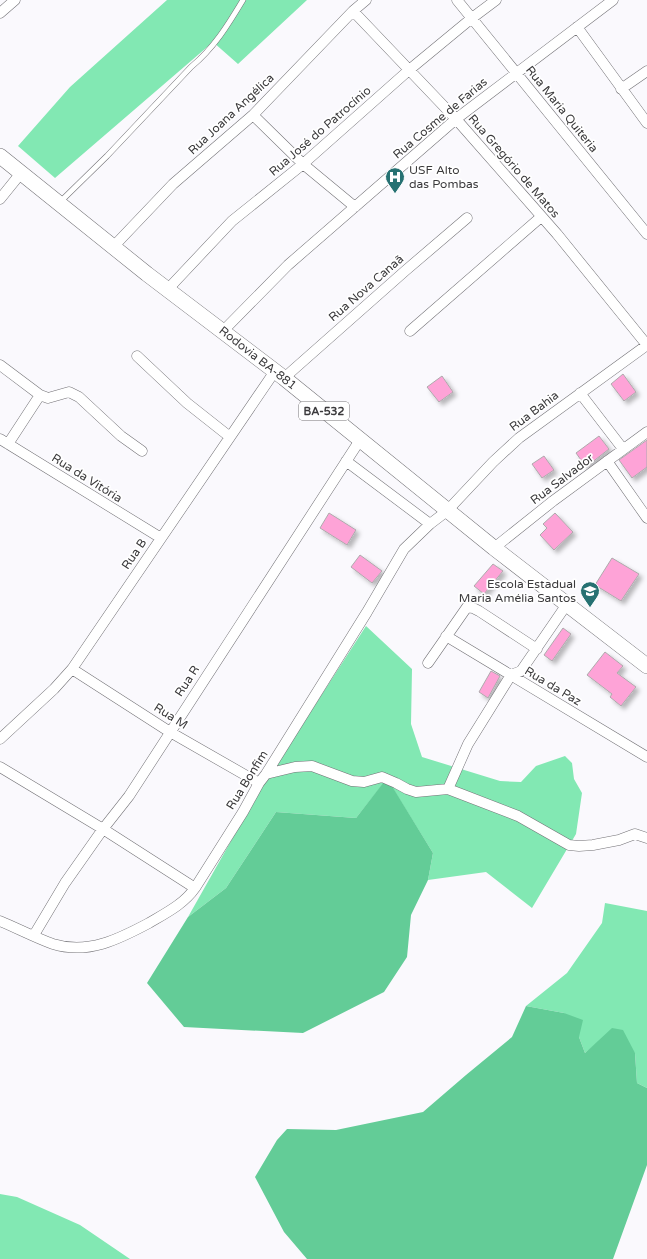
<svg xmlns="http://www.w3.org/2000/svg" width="647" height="1259" font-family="'Varela Round',sans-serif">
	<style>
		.green { fill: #82e8b3 }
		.forest { fill: #63cc97 }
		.building { fill: #fea3d7; stroke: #aeaaac; filter: url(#shadow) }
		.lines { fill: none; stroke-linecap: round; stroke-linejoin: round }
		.service-casing { stroke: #737276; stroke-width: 6 }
		.minor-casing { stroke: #737276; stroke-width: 11 }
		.primary-casing { stroke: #737276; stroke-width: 16 }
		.service { stroke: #fff; stroke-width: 5 }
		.minor { stroke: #fff; stroke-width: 10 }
		.primary { stroke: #fff; stroke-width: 15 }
		.labels { text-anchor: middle; stroke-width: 3.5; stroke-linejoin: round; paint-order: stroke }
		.shield { fill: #fff; stroke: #767576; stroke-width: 1 }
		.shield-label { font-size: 11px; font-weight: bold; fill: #3b3a3c }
		.street-label { font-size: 12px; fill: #3b3a3c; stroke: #fff }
		.poi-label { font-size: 12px; fill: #3b3a3c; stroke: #fff; text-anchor: start }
	</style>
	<defs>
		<filter id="shadow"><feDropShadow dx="3.5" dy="3.5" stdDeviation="2" flood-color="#0004"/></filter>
	</defs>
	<rect width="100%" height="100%" fill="#faf9fd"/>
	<!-- green -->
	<path class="green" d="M167,0H307L238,64L213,42L55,178L18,146L70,87Z
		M366,626L412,669L411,724L422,757L500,781L521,782L536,766L565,756L572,763L574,779L582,793L576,834L532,908L486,872L428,880L433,853L387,779L356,818L276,812L226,888L188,917L257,795Z
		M605,903L647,911V1088L637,1083L635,1053L597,1043L585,1053L579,1037L564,1013L526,1006L567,973L602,923Z
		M0,1194L17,1197L80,1225L130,1259H0Z"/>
	<!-- forest -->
	<path class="forest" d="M387,778L433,853L428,880L411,915L407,957L384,992L303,1033L184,1027L147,983L188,917L226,888L276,812L356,818Z
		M526,1006L564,1013L583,1020L579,1037L585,1053L612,1028L623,1030L635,1053L637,1083L647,1088V1165L613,1259H307L284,1232L255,1177L277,1140L287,1129L336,1130L423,1112L466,1075L512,1037Z"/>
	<!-- building -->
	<path class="building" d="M623,374L636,392L624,401L611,384Z
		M442,376L453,392L439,402L427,387Z
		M599,436L609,449L586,467L576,453Z
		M647,440V467L632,478L619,460Z
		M544,456L554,470L542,478L532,464Z
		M329,513L356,530L347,545L320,528Z
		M555,513L573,532L554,550L540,535L547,528L543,524Z
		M360,555L382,571L372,583L351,567Z
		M612,558L639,574L621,601L595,585Z
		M493,564L503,571L484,594L474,586Z
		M563,628L571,634L552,661L544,655Z
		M605,652L623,666L617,673L636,687L621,706L610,697L612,694L587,675Z
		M491,671L500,676L488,698L479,692Z"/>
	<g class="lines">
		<defs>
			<path id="service" d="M60,202L107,156L191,67C214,48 228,25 243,0"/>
			<path id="minor" d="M457,0L647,234
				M353,11L456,119L557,234L647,345
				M0,13L15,0
				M577,27L647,123
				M621,89L647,71
				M253,115L303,164L355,207
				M0,199L21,173
				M114,246L173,184L253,115L353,11L366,0
				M168,289L232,221L303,164L409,70L472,18L496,0
				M223,331L288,265L456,119L613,0
				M410,331L541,217
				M137,356L187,403L230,437
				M0,365L40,395L48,398L69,392L79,397L121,436L142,451
				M284,378L405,271L467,218
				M580,393L623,449
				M0,439L161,538
				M8,444L40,395
				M346,461L430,524
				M607,461L647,518
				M494,548L553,501L647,432
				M446,636L647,757
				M428,663L467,607L473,608L479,611L537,649
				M72,669L170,732L259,783
				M0,739L54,689L72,669L275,371
				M0,767L103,829L195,888
				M266,774L295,767L312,766L352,781L364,782L382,777L396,783L407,789L416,792L448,789L518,816L569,845L579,846L593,845L619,840L635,834L647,838
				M448,789L468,744L511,675L521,671L567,604
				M0,921C17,928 36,938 53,944C88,955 119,939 149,923C166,913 184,904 195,888L243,812L259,783L266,774L367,612L404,549L430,524L447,511L493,462L519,438L647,345
				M34,935L65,883L103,829L129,796L360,440"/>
			<path id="primary" d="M0,156L147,274L284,378L494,548L647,666"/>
		</defs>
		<!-- service casing -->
		<use href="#service" class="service-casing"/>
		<!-- minor casing -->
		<use href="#minor" class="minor-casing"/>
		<!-- primary casing -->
		<use href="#primary" class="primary-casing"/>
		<!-- service -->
		<use href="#service" class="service"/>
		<!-- minor -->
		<use href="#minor" class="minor"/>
		<!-- primary -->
		<use href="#primary" class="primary"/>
	</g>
	<!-- icons -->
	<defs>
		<symbol id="hospital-pin" viewBox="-11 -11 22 30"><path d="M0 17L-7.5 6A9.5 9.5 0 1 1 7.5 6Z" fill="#267172" stroke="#fff"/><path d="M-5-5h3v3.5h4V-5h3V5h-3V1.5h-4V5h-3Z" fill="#fff"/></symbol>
		<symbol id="school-pin" viewBox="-11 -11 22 30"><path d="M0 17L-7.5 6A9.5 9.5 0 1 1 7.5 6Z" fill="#267172" stroke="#fff"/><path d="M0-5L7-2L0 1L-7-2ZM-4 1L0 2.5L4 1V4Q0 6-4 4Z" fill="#fff"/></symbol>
	</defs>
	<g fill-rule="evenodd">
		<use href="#hospital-pin" x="384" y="166" width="22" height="30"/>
		<use href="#school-pin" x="579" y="580" width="22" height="30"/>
	</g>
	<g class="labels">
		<!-- shield labels -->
		<rect class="shield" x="299" y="402" width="50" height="18" rx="3"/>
		<g class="shield-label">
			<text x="324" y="415">BA-532</text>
		</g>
		<!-- street labels -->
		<g class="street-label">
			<text transform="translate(562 109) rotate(51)" y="4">Rua Maria Quiteria</text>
			<text transform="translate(231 114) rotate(-43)" y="4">Rua Joana Angélica</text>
			<text transform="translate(440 118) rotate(-40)" y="4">Rua Cosme de Farias</text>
			<text transform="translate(320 131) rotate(-41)" y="4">Rua José do Patrocínio</text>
			<text transform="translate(514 166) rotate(49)" y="4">Rua Gregório de Matos</text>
			<text transform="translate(366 288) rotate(-41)" y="4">Rua Nova Canaã</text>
			<text transform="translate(258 358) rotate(38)" y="4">Rodovia BA-881</text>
			<text transform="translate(534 411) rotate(-37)" y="4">Rua Bahia</text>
			<text transform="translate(87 478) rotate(32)" y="4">Rua da Vitória</text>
			<text transform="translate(562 479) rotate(-37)" y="4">Rua Salvador</text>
			<text transform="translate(134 554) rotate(-56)" y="4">Rua B</text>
			<text transform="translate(187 681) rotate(-57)" y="4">Rua R</text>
			<text transform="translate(553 686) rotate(31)" y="4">Rua da Paz</text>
			<text transform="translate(171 716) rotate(32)" y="4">Rua M</text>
			<text transform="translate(247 780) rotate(-58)" y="4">Rua Bonfim</text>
		</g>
		<!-- poi labels -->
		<g class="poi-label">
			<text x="409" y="174">USF Alto<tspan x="409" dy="14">das Pombas</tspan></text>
			<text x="576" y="588" text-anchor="end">Escola Estadual<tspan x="576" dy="14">Maria Amélia Santos</tspan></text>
		</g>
	</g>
</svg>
